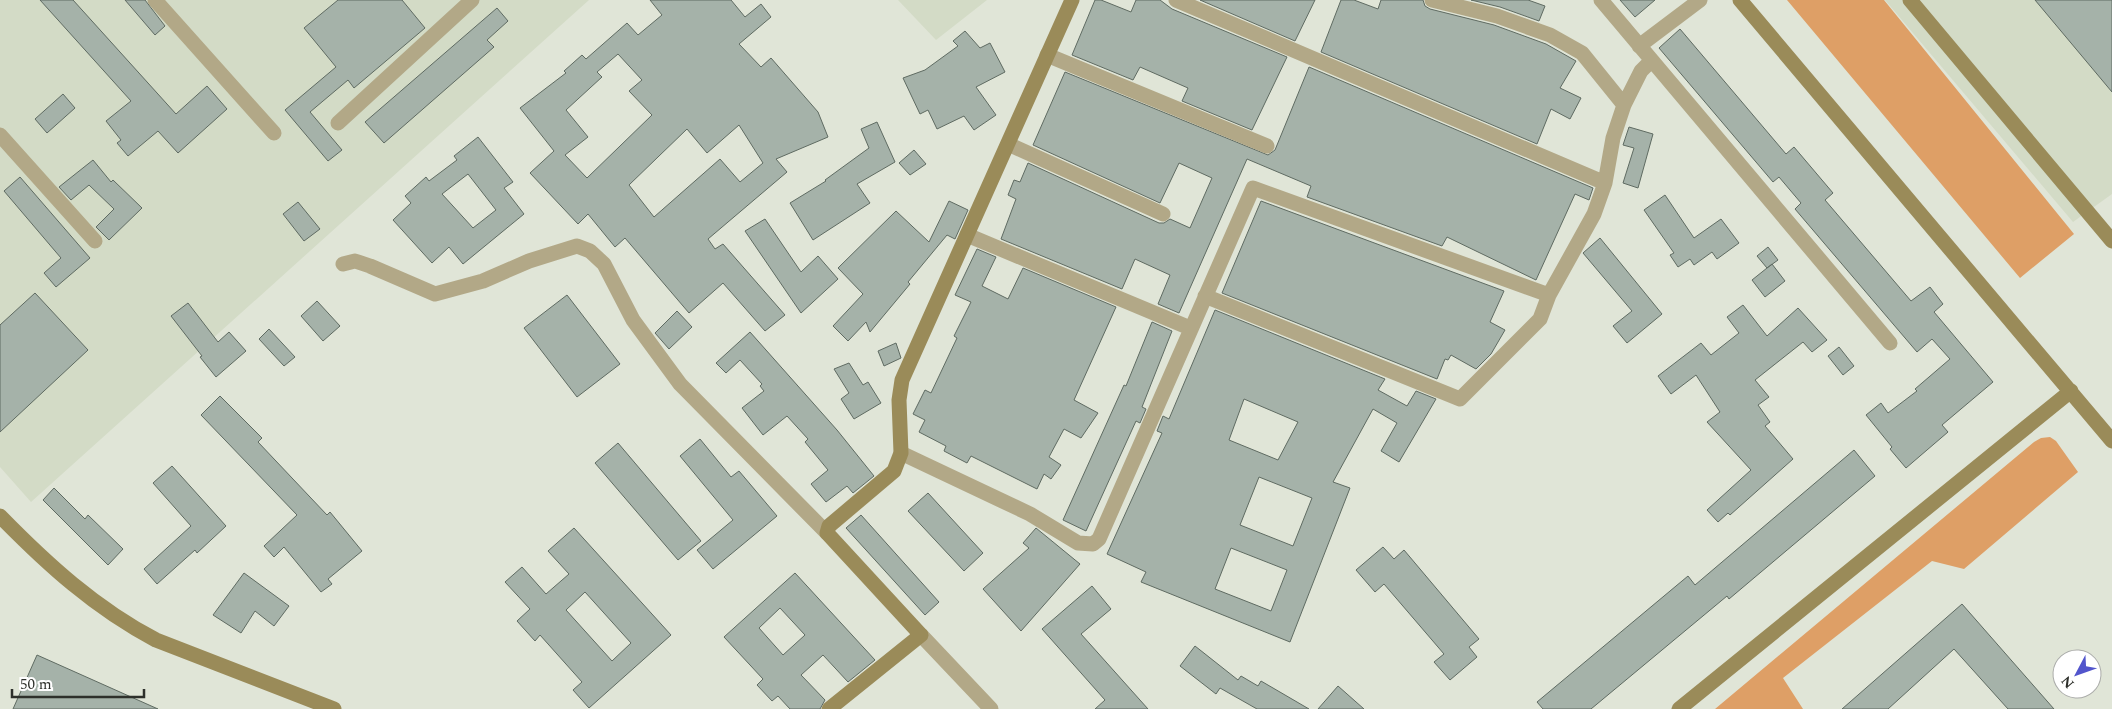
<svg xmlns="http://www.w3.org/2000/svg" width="2112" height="709" font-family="Spectral,serif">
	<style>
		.built { fill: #d3dbc6 }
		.forest { fill: #de9f66 }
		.building { fill: #a5b2a9; stroke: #5f6b62; fill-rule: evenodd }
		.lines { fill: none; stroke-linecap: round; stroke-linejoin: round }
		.street { stroke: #b2a887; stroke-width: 15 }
		.secondary { stroke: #9a8b59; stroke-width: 15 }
	</style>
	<rect width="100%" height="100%" fill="#e0e5d7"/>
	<!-- built -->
	<path class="built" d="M0,0H589L31,502L0,467Z
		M898,0H987L936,40Z
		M1885,0H2112V194L2073,222Z"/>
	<!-- forest -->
	<path class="forest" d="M1787,0H1884L2074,234L2020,278Z
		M2050,437L2056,441L2078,472L1964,569L1932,561L1783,678L1803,709H1715L2034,442L2041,438Z"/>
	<!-- building -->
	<path class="building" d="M40,0H73L176,114L207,86L227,109L178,153L158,131L128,156L117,143L121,140L106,121L131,101Z
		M125,0H145L165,26L155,35Z
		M338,0H402L425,28L354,88L348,80L310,112L342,150L328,161L285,110L336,67L304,28Z
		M650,0H731L745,17L761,4L771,17L739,44L761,67L771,58L818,112L828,137L776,159L787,172L708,239L715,249L723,244L785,315L765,331L723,283L689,313L625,238L615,247L588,214L578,224L530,173L554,151L520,108L566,73L564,71L582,55L586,59L627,23L638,35L662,15ZM618,54L642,80L629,91L652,115L587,178L565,155L588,137L566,110L602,77L597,72ZM739,125L763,163L740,182L720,159L654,217L629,185L687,129L707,153Z
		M1095,0H1101L1131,12L1136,0H1160L1172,9L1287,57L1252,130L1182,101L1188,88L1140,67L1133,80L1072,55Z
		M1200,0H1315L1295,41Z
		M1341,0H1354L1378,9L1381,0H1423L1425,6L1430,9L1494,25L1546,44L1576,61L1560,88L1581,98L1570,119L1551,109L1537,144L1321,52Z
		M1471,0H1528L1545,6L1539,21L1500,7Z
		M1620,0H1655L1635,17Z
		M2035,0H2112V92Z
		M497,8L508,21L487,40L494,47L384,143L365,122Z
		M1680,29L1786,154L1794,147L1833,193L1825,200L1911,301L1930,287L1943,304L1934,312L1993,382L1942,425L1948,432L1906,468L1890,449L1892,447L1866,415L1881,403L1888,413L1917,391L1915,389L1950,359L1932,339L1917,352L1795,209L1801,203L1779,177L1773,182L1659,48Z
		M965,31L980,48L990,43L1005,72L976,87L996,115L974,130L964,116L937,129L928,110L920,114L903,78L925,70L958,46L953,41Z
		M1309,67L1593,188L1589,200L1575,194L1536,280L1447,237L1442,246L1307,197L1311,186L1247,159L1179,313L1158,304L1170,275L1135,259L1122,289L1001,239L1016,199L1008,195L1014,180L1020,182L1028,163L1159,223H1164L1170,219L1190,228L1212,178L1179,163L1160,203L1033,145L1065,72L1268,155L1275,150Z
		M63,94L75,108L47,133L35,119Z
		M877,122L895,162L857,184L870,203L813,240L790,203L826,181L825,180L869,148L861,129Z
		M1629,127L1653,134L1638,188L1623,183L1634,148L1623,145Z
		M478,137L513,182L504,188L524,214L463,264L449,247L432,263L393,220L411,203L405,196L426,177L429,181L457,160L454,156ZM468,174L496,210L473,228L442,194Z
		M914,150L926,164L910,175L899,163Z
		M93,160L111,182L113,180L142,208L109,240L96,227L114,209L89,185L71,200L59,187Z
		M20,177L90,258L56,287L44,273L61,258L4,191Z
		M1665,195L1694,238L1721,219L1739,243L1717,259L1712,252L1694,265L1690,259L1678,267L1670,255L1674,253L1644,210Z
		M949,201L968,210L955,239L947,235L908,282L910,284L870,332L866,322L848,341L833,326L863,294L838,268L896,211L929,242Z
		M1261,201L1504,291L1490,322L1505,330L1491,354L1476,369L1451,355L1448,360L1445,359L1437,379L1222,293Z
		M298,202L320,229L304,241L283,214Z
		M765,219L801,272L818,256L838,279L801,313L745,231Z
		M1600,238L1662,314L1627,343L1613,326L1632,311L1583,253Z
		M1768,247L1778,260L1767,268L1757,256Z
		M977,249L996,257L982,286L1008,299L1023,268L1116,307L1074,400L1098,413L1081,438L1064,429L1049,457L1061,465L1051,479L1044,474L1037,489L971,456L967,463L944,451L946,446L919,432L925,420L913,414L925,390L931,393L957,338L954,336L971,302L955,295Z
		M1772,264L1785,281L1765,297L1752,280Z
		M35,293L88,350L0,432V325Z
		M567,295L620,364L577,397L524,328Z
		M317,301L340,326L323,341L301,316Z
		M188,303L218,342L229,332L246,351L216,377L200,357L202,356L171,316Z
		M1743,305L1767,336L1798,308L1827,340L1812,352L1803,342L1755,380L1769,397L1758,405L1770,422L1765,426L1793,459L1730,515L1728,513L1718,522L1707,510L1751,470L1707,422L1720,412L1696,375L1671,394L1658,376L1701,343L1711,355L1739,333L1727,317Z
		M1215,310L1385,379L1378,390L1407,406L1416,391L1436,399L1399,462L1381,451L1397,423L1373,409L1333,482L1350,488L1290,642L1141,582L1146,572L1107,554L1162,433L1157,431L1163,416L1169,419ZM1244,399L1298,422L1278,460L1229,440ZM1259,477L1312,498L1293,546L1240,525ZM1231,548L1287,570L1271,611L1215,589Z
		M677,311L692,327L669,349L655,333Z
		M1152,322L1172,331L1142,407L1146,409L1140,423L1136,421L1086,531L1063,520L1124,385L1126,386Z
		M269,329L295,357L284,366L259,339Z
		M750,332L837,430L874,476L853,493L847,486L826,502L811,484L828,470L805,442L808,439L787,416L763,435L742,408L764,391L760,386L762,384L740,360L726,373L716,363Z
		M896,343L901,358L884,366L878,351Z
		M1839,347L1854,366L1843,375L1828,356Z
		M849,363L863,385L868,382L881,403L854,419L841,399L849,393L834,369Z
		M220,396L262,438L258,442L327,515L330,512L362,551L328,579L332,584L321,592L284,547L274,557L264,546L297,515L201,415Z
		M700,439L731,477L739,471L777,516L713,569L697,550L733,520L680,456Z
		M618,443L701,541L678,560L595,463Z
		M1854,450L1875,476L1729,599L1727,596L1591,709H1543L1537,702L1688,576L1695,585Z
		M172,466L226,526L197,553L195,550L157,584L144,569L191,526L153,483Z
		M54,488L85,519L88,515L123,549L108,565L43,500Z
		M928,493L983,553L964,571L908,511Z
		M861,515L939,602L925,615L846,528Z
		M574,528L671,635L589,708L573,690L582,682L540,635L535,641L517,621L530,609L505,582L522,567L546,594L569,574L548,551ZM585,592L631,643L612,661L566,610Z
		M1036,528L1080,564L1021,631L983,589L1029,548L1023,543Z
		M1383,547L1394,559L1404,550L1479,639L1469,647L1477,657L1450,680L1434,662L1444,654L1384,584L1375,592L1356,570Z
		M244,573L289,606L274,626L255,611L241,633L213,615Z
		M795,573L875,660L848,682L823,655L801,675L825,700L820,709H790L778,696L772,701L757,685L763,679L724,637ZM780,608L805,635L783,655L759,628Z
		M1092,586L1111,609L1081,634L1148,709H1095L1105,700L1042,629Z
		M1962,604L2054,709H2008L1954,649L1888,709H1842Z
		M1195,646L1238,680L1241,676L1258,686L1261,681L1309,709H1257L1220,688L1216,694L1180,666Z
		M37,655L158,709H13Z
		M1338,686L1364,709H1318Z"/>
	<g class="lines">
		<!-- street -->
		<path class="street" d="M155,0L274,133
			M1176,0L1605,183
			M1601,0L1890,343
			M1639,46L1700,0
			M1047,55L1267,146
			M1624,105L1641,71L1651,61
			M338,123L472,0
			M0,135L95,241
			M1008,144L1163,214
			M967,235L1190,328
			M343,264L355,261L370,266L435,294L483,281L529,261L577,246L590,251L604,264L633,320L680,384L827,533
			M1205,296L1460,399L1540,319L1549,295L1594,214L1605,183L1613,138L1624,105L1582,53L1550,35L1497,16L1432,0
			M901,453L1030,514L1078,543L1093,544L1099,539L1253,188L1549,295
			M921,635L991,709"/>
		<!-- secondary -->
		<path class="secondary" d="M1740,0L2112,441
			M1910,0L2112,241
			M0,516C47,564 95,608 156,640L334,709
			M829,709L921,635L827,533L829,526L894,471L901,453L899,400L902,380L1072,0
			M1679,709L2071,391"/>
	</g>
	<!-- north arrow -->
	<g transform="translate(2077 674) rotate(229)"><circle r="24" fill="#ffffff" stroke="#abacaa"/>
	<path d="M0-4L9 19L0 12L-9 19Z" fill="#5255cc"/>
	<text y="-8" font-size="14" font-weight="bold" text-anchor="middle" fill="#2e302b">N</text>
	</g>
	<!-- scale -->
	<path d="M12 689v8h132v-8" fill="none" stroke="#2e302b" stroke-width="2.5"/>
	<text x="20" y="689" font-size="15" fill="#2e302b" stroke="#ffffff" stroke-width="4" paint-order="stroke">50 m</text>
</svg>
